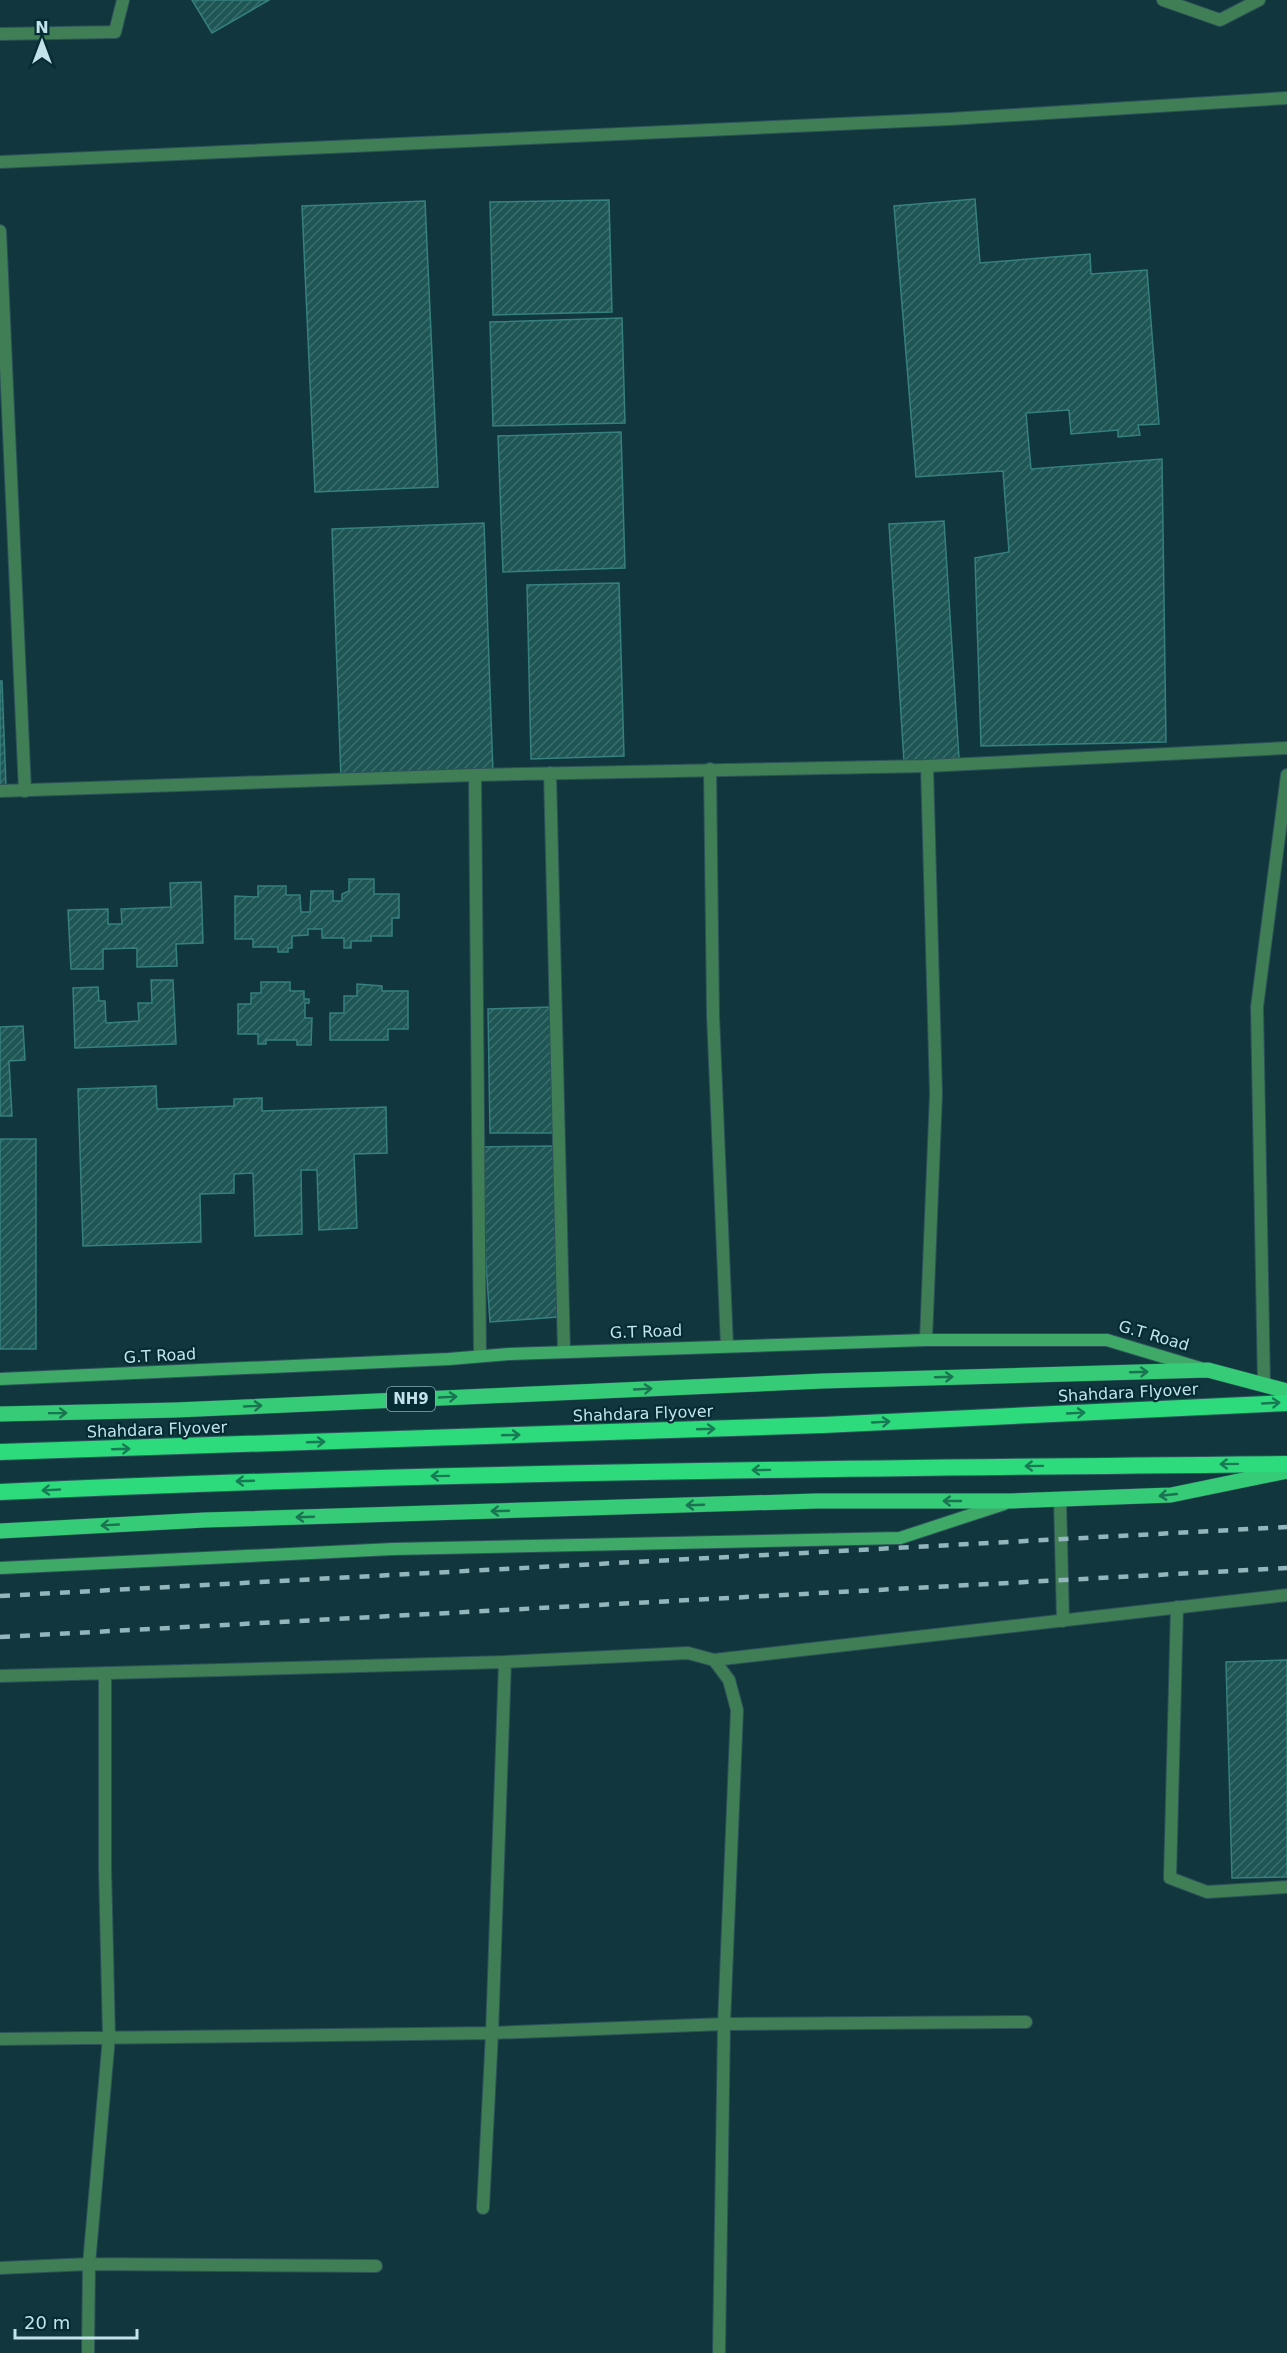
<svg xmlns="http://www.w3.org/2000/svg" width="1287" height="2353" font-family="'DejaVu Sans',sans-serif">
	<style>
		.building { fill: url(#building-hatch); stroke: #36807e; stroke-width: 1.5 }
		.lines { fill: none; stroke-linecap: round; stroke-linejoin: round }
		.service-casing { stroke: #2d525a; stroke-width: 14 }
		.minor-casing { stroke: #2d525a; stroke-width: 14 }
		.tertiary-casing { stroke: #2d525a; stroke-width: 14 }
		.secondary-casing { stroke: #2d525a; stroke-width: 14 }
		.primary-casing { stroke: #2d525a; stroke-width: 16 }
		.trunk-casing { stroke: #2d525a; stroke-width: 18 }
		.service { stroke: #407e55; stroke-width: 12 }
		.minor { stroke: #407e55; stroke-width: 12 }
		.tertiary { stroke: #407e55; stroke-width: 12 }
		.secondary { stroke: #3faa68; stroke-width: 12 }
		.primary { stroke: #36cb76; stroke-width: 15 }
		.trunk { stroke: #2dda7c; stroke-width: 16 }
		.rail { stroke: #93b5bc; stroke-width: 4.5; stroke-dasharray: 10 10; stroke-linecap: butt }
		.oneway { stroke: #1b7451 }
		.oneway2 { stroke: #177a54 }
		.labels { text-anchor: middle; stroke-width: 4.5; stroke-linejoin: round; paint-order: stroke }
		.shield { fill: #052c33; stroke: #89acb3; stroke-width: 1.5 }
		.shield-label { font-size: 15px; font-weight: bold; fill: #c2e3ea }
		.street-label { font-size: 16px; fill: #c2e3ea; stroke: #052c33 }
	</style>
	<defs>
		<pattern id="building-hatch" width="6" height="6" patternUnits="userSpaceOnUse" patternTransform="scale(1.5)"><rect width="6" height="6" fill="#1e5655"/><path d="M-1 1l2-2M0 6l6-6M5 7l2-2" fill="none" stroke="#3d6e6e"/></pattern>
	</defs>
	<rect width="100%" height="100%" fill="#11363e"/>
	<!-- building -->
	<path class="building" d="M192,0H269L212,33Z
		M975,199L980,263L1090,254L1091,274L1147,270L1159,424L1138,425L1140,435L1118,437V430L1071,434L1069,410L1026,413L1031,469L1162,459L1166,742L981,746L975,558L1009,552L1003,471L916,477L894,206Z
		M609,200L612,312L493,315L490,202Z
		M425,201L438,487L315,492L302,206Z
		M622,318L625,423L493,426L490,322Z
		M621,432L625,568L503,572L498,436Z
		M944,521L959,758L904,762L889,524Z
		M484,523L493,773L341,779L332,529Z
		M619,583L624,756L531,759L527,585Z
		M0,681H2L6,787H0Z
		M349,879H374V894H399V918H392V936H371V941H351V948H344V938H322V929H308V935L292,936V948H288V952H278V947H253V939H235V896L258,897V886H286V895H300L301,912H310L311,891H333V901H342V894L349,891Z
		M201,882L203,943L176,944L177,966L137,967V948L103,949V969H71L68,910L108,909V924H122L121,909L171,907L170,883Z
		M151,980H173L176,1044L75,1048L73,988L98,987L99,1001H105L106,1023L139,1021L138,1003H152Z
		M261,982H290V991H304V999H309V1003H305V1018H312L311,1045H297V1040H266V1044H258V1034H238V1004H251V993H261Z
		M357,984L382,986V991H408V1029H388V1040H330V1013H344V996H357Z
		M552,1007L553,1133H490L488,1009Z
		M23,1026L25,1060L9,1061L12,1116H0V1027Z
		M156,1086L157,1109L234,1106V1099L262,1098V1111L386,1107L387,1153L354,1154L357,1228L319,1230L317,1170H301L302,1234L255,1236L253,1173L234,1174V1193L200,1194L201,1242L83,1246L78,1089Z
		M0,1139H36V1349H0Z
		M555,1146L558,1317L490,1322L478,1147Z
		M1287,1660V1877L1232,1878L1226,1662Z"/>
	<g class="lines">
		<defs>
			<path id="service" d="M0,231L25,791
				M710,769L713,1015L727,1346
				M475,775L480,1356
				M926,1340L936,1094L927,766
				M1264,1385L1257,1007L1287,775"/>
			<path id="minor" d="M1163,0L1220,20L1259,0
				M0,34L115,32L123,0
				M550,773L564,1352
				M0,791L475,775L927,766L1287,748
				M1060,1499L1063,1621
				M1177,1607L1170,1878L1207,1892L1287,1887
				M714,1660L729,1680L737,1710L724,2024L719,2353
				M0,1676L505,1662L688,1653L714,1660L1287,1595
				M0,2039L492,2033L724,2024L1026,2022
				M483,2208L492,2033L505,1662
				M0,2268L89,2264L376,2266
				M88,2353L89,2264L109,2037L105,1867V1673"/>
			<path id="tertiary" d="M0,162L950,119L1287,98"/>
			<path id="secondary" d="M0,1379L449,1359L509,1354L926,1340H1107L1200,1368
				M0,1568L393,1549L900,1538L1004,1504"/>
			<path id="primary" d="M0,1414L176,1410L823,1381L1208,1370L1287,1391
				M0,1531L205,1520L816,1501H1011L1171,1495L1287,1471"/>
			<path id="trunk" d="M0,1452L823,1425L1287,1403
				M0,1492C429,1472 858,1468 1287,1464"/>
		</defs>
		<!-- service casing -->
		<use href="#service" class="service-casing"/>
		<!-- minor casing -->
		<use href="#minor" class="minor-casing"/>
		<!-- tertiary casing -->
		<use href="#tertiary" class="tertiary-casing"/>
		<!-- secondary casing -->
		<use href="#secondary" class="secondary-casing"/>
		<!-- primary casing -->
		<use href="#primary" class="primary-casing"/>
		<!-- trunk casing -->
		<use href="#trunk" class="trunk-casing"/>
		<!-- service -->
		<use href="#service" class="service"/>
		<!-- minor -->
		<use href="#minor" class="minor"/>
		<!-- tertiary -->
		<use href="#tertiary" class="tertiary"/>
		<!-- secondary -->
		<use href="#secondary" class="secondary"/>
		<!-- primary -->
		<use href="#primary" class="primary"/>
		<!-- trunk -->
		<use href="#trunk" class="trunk"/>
		<!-- rail -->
		<path class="rail" d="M0,1596L1287,1527
			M0,1637L1287,1568"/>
	</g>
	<!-- one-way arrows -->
	<defs><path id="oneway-shaft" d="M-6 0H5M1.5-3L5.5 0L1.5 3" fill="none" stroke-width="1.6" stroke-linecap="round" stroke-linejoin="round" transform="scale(1.5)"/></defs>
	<g class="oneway">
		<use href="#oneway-shaft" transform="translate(1139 1372) rotate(-2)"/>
		<use href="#oneway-shaft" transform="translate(944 1377) rotate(-2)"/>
		<use href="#oneway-shaft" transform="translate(643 1389) rotate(-3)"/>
		<use href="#oneway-shaft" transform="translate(448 1397) rotate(-3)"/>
		<use href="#oneway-shaft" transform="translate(253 1406) rotate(-3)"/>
		<use href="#oneway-shaft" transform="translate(58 1413) rotate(-1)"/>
		<use href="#oneway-shaft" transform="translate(1168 1495) rotate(174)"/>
		<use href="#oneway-shaft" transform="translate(952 1501) rotate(180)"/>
		<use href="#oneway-shaft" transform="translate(695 1505) rotate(178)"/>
		<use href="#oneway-shaft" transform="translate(500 1511) rotate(178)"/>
		<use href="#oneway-shaft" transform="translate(305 1517) rotate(178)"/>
		<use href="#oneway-shaft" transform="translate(110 1525) rotate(177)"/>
	</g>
	<g class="oneway2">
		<use href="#oneway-shaft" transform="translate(1271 1403) rotate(-3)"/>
		<use href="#oneway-shaft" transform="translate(1076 1413) rotate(-3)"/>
		<use href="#oneway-shaft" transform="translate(881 1422) rotate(-3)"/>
		<use href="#oneway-shaft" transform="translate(706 1429) rotate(-2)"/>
		<use href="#oneway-shaft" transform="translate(511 1435) rotate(-2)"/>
		<use href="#oneway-shaft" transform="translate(316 1442) rotate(-2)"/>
		<use href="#oneway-shaft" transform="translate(121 1449) rotate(-2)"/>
		<use href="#oneway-shaft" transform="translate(1229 1464) rotate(179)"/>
		<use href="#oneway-shaft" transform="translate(1034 1466) rotate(179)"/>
		<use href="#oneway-shaft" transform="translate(761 1470) rotate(179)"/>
		<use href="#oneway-shaft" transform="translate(440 1476) rotate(179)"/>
		<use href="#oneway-shaft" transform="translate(245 1481) rotate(178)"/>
		<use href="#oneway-shaft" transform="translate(51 1490) rotate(177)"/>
	</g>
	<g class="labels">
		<!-- shield labels -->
		<rect class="shield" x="387" y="1387" width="48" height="24" rx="4.5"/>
		<g class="shield-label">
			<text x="411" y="1404">NH9</text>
		</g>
		<!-- street labels -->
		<g class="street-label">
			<text transform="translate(646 1331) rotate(-2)" y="6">G.T Road</text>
			<text transform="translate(1154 1335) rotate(16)" y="6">G.T Road</text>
			<text transform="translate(160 1355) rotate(-3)" y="6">G.T Road</text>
			<text transform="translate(1128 1392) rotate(-3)" y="6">Shahdara Flyover</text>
			<text transform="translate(643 1413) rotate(-2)" y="6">Shahdara Flyover</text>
			<text transform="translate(157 1429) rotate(-2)" y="6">Shahdara Flyover</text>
		</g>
	</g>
	<!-- north arrow -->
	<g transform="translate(42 42)" stroke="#052c33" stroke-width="4.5" paint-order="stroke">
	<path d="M0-4.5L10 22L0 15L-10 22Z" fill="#c2e3ea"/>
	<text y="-9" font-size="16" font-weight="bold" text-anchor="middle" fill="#c2e3ea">N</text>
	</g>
	<!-- scale -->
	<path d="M15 2329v9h122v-9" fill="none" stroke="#c2e3ea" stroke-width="3"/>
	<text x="24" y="2329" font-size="18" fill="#c2e3ea" stroke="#052c33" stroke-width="4.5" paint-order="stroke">20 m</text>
</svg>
